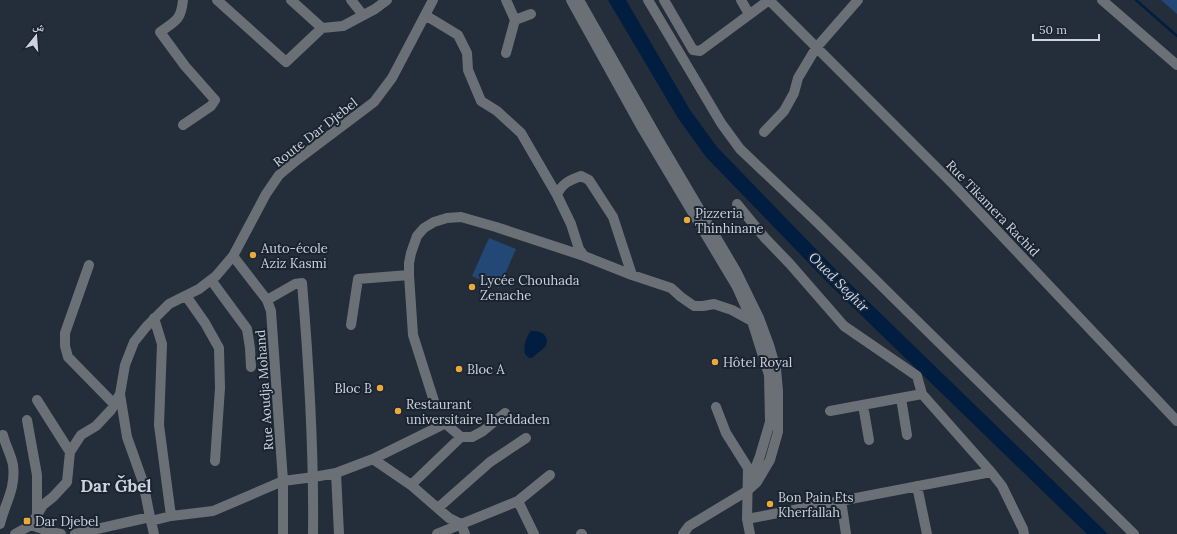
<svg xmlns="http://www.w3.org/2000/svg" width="1177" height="534" font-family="Lora,'Noto Naskh Arabic',serif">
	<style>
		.green { fill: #244875 }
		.water { fill: #011d40 }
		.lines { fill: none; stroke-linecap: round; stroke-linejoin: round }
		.stream { stroke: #011d40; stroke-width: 2.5 }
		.minor { stroke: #6b7077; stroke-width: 10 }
		.poi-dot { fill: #eca93b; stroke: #1a2430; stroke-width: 1.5 }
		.labels { text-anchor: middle; stroke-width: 4; stroke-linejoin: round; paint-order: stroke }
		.street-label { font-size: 13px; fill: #cdd3dc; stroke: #1a2430 }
		.poi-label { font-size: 13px; fill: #cdd3dc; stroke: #1a2430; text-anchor: start }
		.water-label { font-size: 14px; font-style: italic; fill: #c3dbfa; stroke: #1a2430 }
		.district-label { font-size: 17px; font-weight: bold; fill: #cdd3dc; stroke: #1a2430 }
	</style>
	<rect width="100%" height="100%" fill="#242d3a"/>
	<!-- green -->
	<path class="green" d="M1161,0H1177V14Z
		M489,238L516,249L499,288L472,276Z"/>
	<!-- water -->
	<path class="water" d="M608,0H626L690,110L717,147L842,276L1108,534H1087L831,286L706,157L678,118Z
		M531,331C541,330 551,336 545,347C544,348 533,357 532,358H529L525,354C523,348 526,336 531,331Z"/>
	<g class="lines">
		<!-- stream -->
		<path class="stream" d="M1136,0L1177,36"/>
		<!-- minor -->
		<path class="minor" d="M217,0L286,62L322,28
			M291,0L322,28L343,26L375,9L387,0
			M351,0L363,15
			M506,0L515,20L506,53
			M571,0L642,128L737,287L752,321L769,375L770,422L760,456L749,485
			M579,0L658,139L736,271L759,318L769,345L776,369L778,391V432L770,460L757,482L747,491L689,526L683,534
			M648,0L721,123L740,149L818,223L908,312L1134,534
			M664,0L693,50L700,51L769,0
			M741,0L749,14
			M769,0L953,184L1177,421
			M1102,0L1177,65
			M425,15L458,35L467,53L468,70L481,101L497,111L521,133L557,195
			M515,20L531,14
			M183,125L211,106L215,100L185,66L160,32C176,21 181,20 183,0
			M764,132L784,111L794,93L798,78L816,48L858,0
			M737,204L765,238L790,264L844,326L917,376L922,394
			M233,256L267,300L271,311L283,481V534
			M584,256L579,249L571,224L557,195C562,183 570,180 581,176L589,180L613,217L632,275
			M89,265L65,333V346L68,357L114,404
			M211,280L247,329L250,348L251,367
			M186,296L205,323L219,348L220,388L215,461
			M267,300L295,284L302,283C309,366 314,450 313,534
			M154,318L162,344L159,425L171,516
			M351,325L358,279L409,275
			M120,394L127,437L143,482L150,517
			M901,398L907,435
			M37,400L70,452
			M434,401L413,335L409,275V263L411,253L417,236L424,228L434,222L447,218L461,217L496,227L584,256L632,275L671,288L681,297L694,306H703L714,304L732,310L752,321
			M863,405L869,440
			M716,407L726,433L748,468L747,519L750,534
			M830,411L922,394L991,472L1002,486L1023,529L1024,534
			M27,420L37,475V516
			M373,459L442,425L446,424L461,437
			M411,485L461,437H472L483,431L505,413
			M917,486L927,534
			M841,500L846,534
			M518,501L550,475
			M438,508L490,462L526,438
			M747,519L991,472
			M151,521L154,534
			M0,524C5,503 16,489 13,465C12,457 5,444 3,435
			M31,525L51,532L61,534
			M15,534L31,525L43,505L53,497L67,482L70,452L81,435L96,426L111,410L120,394L125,365L134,342L146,327L169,304L199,289L216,276L233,256L266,194L279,175L297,160L374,102L392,78L433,0
			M75,534L150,517L151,521L171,516L213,511L283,481L314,477L336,473
			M339,534L336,473L373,459L411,485L449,518L461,524L465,534
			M437,534L518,501L534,534
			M581,534H582"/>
	</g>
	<!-- markers -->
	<g class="poi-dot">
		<circle cx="687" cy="220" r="4"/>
		<circle cx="253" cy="255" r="4"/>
		<circle cx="472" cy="287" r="4"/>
		<circle cx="715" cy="362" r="4"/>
		<circle cx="459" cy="369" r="4"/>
		<circle cx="380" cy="388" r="4"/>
		<circle cx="398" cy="411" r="4"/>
		<circle cx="770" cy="504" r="4"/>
		<rect x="23" y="517" width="8" height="8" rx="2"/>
	</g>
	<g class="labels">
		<!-- street labels -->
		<g class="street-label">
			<text transform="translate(315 132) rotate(-38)" y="5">Route Dar Djebel</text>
			<text transform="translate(993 208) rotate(46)" y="5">Rue Tikamera Rachid</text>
			<text transform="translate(264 390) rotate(-94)" y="5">Rue Aoudja Mohand</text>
		</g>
		<!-- poi labels -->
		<g class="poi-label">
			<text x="695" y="218">Pizzeria<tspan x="695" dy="15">Thinhinane</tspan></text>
			<text x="261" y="253">Auto-école<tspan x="261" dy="15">Aziz Kasmi</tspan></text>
			<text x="480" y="285">Lycée Chouhada<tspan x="480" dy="15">Zenache</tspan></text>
			<text x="723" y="367">Hôtel Royal</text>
			<text x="467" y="374">Bloc A</text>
			<text x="372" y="393" text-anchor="end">Bloc B</text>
			<text x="406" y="409">Restaurant<tspan x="406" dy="15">universitaire Iheddaden</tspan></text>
			<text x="778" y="502">Bon Pain Ets<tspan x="778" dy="15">Kherfallah</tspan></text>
			<text x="35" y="526">Dar Djebel</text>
		</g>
		<!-- water labels -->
		<g class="water-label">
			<text transform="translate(839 282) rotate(45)" y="5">Oued Seghir</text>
		</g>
		<!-- district labels -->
		<g class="district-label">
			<text x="116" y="492">Dar Ǧbel</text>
		</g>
	</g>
	<!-- north arrow -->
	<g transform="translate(36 36) rotate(17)" stroke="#1a2430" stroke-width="3" paint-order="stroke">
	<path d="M0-3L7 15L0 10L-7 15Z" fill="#cdd3dc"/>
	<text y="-6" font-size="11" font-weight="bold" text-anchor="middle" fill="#cdd3dc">ش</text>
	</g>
	<!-- scale -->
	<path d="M1033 34v6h66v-6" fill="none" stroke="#cdd3dc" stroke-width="2"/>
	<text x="1039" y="34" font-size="12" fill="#cdd3dc" stroke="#1a2430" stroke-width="3" paint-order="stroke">50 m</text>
</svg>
